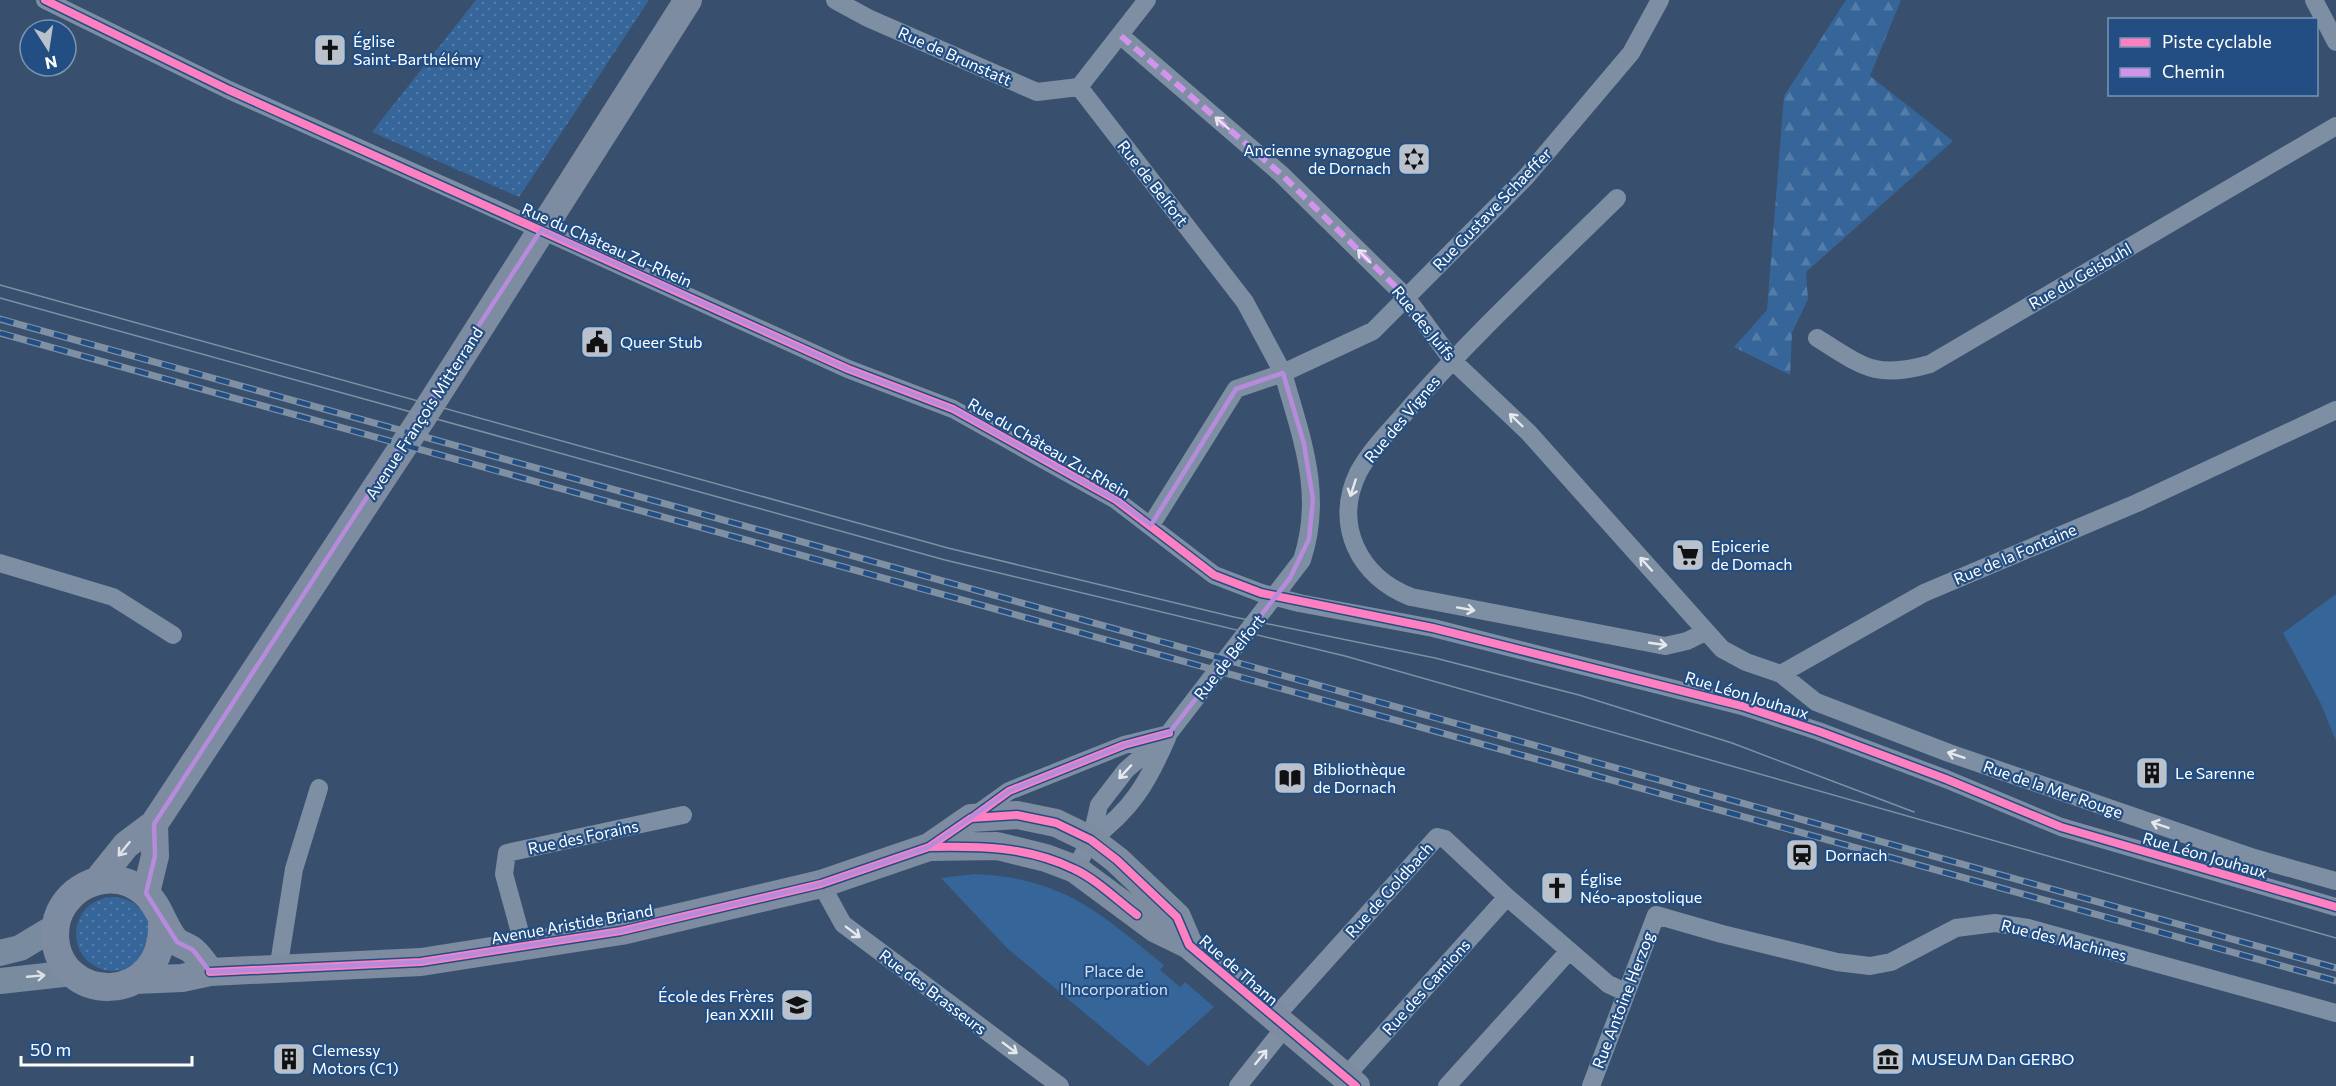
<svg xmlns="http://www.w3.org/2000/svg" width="2336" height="1086" font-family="Commissioner,sans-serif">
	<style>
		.green { fill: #366599 }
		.forest { fill: url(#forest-firs) }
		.garden { fill: url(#garden-dots) }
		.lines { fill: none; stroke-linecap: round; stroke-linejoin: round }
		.street { stroke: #7e8fa3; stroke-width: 18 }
		.secondary { stroke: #798b9f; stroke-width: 26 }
		.primary { stroke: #7d8ca0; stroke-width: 28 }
		.tram { stroke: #7f90a3; stroke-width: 1.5 }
		.rail-casing { stroke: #7f90a3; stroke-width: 7 }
		.rail { stroke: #224e83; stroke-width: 4.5; stroke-dasharray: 14; stroke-linecap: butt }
		.street-bridge { stroke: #7e8fa3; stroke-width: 18 }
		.quiet { stroke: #d193ec; stroke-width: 6; stroke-dasharray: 12 6; stroke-linecap: butt }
		.cycleway-casing { stroke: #224e83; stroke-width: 11 }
		.cycleway { stroke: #ff80c0; stroke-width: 8 }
		.oneway { stroke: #e5e9ed }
		.oneway2 { stroke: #dee2e7 }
		.marked { fill: none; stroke: #b68bdc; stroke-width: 4.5; stroke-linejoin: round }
		.labels { text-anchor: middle; stroke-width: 4.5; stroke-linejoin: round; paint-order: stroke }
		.poi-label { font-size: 16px; fill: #fff; stroke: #224e83; text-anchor: start }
		.street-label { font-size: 16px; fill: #fff; stroke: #224e83 }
		.park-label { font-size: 16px; fill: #cee1f6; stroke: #224e83 }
	</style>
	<defs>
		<pattern id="forest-firs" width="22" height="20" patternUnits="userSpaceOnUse" patternTransform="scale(1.5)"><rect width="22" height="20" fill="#366599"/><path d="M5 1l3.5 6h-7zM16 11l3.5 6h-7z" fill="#547ca8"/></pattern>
		<pattern id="garden-dots" width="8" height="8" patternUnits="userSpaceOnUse" patternTransform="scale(1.5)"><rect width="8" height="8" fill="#366599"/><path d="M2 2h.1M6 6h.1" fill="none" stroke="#547ca8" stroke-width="1.8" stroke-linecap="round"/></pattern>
	</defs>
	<rect width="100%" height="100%" fill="#38506d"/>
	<!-- green -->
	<path class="green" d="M2336,594V741L2321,704L2283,633Z
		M975,874C1063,878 1099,912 1164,965L1160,970L1180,987L1185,982L1214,1007L1148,1066L1007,948L941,878Z"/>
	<!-- forest -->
	<path class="forest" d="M1846,0H1901L1870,76L1953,141L1806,272L1808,299L1792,333L1790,375L1734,347L1767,310L1784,96Z"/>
	<!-- garden -->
	<path class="garden" d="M476,0H649L519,197L372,132Z
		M76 934a37 37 0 1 1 74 0a37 37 0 1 1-74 0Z"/>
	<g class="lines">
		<!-- street -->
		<path class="street" d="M45,0L229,90L493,208
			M835,0L868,18L1037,92L1079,87
			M2314,0L2336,42
			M1121,36L1281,174L1406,297L1452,360L1529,433L1722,649L1746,662L1781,674L1816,702L1949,753L2254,858L2336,881
			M1079,87L1245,302L1283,373L1236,389L1151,525
			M1079,87L1147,0
			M1617,198C1548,266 1476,332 1412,405C1394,427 1371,448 1358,473C1333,525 1359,577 1411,597L1665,646L1687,641L1705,632
			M586,250L848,369L953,409L1116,500L1214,575L1261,593
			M1817,338C1863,366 1874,380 1930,364L2336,126
			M0,563L113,597L173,635
			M1299,603L1433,628L1742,706L1818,731L1946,779L2061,827L2336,907
			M1781,674L1924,593L2137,503L2336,410
			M974,816L1009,791L1124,745L1165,735
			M1091,840C1132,809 1147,784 1167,738
			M1075,869L1091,840L1099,805L1126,770L1169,733L1302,560C1324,493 1301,437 1283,373L1373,331L1526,177L1631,53L1660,0
			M821,884L843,924L1060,1086
			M524,947L504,874L507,853L683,815
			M278,970L294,869L319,788
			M1274,1018L1437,837L1445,839L1507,897L1608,984L1625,992
			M1345,1077L1507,897
			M1238,1086L1285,1027
			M1447,1086L1569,951
			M1591,1086L1656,915L1722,934L1837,962L1870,966L1891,962L1956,928L1995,923L2028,928L2336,1013"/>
		<!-- secondary -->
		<path class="secondary" d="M0,953L20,948L55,927
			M0,981L72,973"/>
		<!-- primary -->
		<path class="primary" d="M929,847L997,846L1046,858L1075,869L1156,929L1189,945L1356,1086
			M98,880L126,845L154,824L424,415L688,0
			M146,893L155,856L154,824
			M162,923C165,1007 58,1005 55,936C55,925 57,915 63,906C81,878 119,870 145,893C159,905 163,925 174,939C179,945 188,946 193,951C200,957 205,965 210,972
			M135,980L182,978L210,972L421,962L621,931L821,884L929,847L971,818L1017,815L1056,823L1091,840L1117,860L1177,917L1189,945"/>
		<!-- tram -->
		<path class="tram" d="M0,285L948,548L1234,617L1435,658L1579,695L1732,743L1914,812
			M0,298L945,560L1345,656L2336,938"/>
		<defs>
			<path id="rail" d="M0,319L2336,968
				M0,333L2336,981"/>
		</defs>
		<!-- rail casing -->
		<use href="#rail" class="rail-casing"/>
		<!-- rail -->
		<use href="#rail" class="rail"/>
		<!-- street-bridge -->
		<path class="street-bridge" d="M493,208L586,250
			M1261,593L1299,603"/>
		<!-- quiet -->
		<path class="quiet" d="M1121,36L1281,174L1406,297"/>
		<defs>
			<path id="cycleway" d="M45,0L229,90L848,369L953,409L1116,500L1214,575L1261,593L1433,628L1742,706L1818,731L1946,779L2061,827L2336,907
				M972,818L1009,791L1124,745L1169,733
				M929,847C979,846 1027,846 1074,869C1096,879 1117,900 1137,915
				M210,972L421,962L621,931L821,884L929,847L971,818L1017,815L1056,823L1091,840L1117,860L1177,917L1189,945L1356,1086"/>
		</defs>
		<!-- cycleway casing -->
		<use href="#cycleway" class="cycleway-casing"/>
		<!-- cycleway -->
		<use href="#cycleway" class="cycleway"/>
	</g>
	<!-- one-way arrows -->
	<defs><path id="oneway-shaft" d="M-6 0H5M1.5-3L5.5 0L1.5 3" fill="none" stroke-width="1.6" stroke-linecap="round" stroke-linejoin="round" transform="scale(1.5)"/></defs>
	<g class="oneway">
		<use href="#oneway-shaft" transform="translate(1222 123) rotate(-139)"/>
		<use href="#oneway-shaft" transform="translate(1364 256) rotate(-135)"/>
		<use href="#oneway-shaft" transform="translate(1516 420) rotate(-136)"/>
		<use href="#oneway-shaft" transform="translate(1353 488) rotate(108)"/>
		<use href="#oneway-shaft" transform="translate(1646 564) rotate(-132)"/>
		<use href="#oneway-shaft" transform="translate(1466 609) rotate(10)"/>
		<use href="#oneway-shaft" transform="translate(1658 644) rotate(8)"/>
		<use href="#oneway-shaft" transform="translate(1956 755) rotate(-162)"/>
		<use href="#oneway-shaft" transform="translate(1125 772) rotate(133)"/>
		<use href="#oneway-shaft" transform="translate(2160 825) rotate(-161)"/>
		<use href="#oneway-shaft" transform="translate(853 932) rotate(37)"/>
		<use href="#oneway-shaft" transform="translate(1010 1048) rotate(37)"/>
		<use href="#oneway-shaft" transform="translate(1261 1057) rotate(-51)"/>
	</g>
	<g class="oneway2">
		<use href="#oneway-shaft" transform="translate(124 849) rotate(129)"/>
		<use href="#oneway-shaft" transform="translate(36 976) rotate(-5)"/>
	</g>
	<!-- marked area -->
	<path class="marked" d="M541,230L848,369L953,409L1116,500L1151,525L1236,389L1283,373L1304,444L1313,499L1309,539L1290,578L1169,733L1124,745L1009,791L929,847L821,884L621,931L421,962L210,972L193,950L177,942L146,893L155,856L154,824Z"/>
	<!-- icons -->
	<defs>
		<symbol id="church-square" viewBox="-11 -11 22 22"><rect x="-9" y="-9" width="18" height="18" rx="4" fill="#b9c2cc" stroke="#224e83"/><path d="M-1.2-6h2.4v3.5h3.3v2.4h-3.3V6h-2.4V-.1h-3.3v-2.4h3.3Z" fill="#111"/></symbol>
		<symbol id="synagogue-square" viewBox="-11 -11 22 22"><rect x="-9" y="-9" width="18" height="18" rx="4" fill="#b9c2cc" stroke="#224e83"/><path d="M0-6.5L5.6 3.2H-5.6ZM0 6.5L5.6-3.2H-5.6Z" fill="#111"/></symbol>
		<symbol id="civic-square" viewBox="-11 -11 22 22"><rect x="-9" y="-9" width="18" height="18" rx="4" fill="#b9c2cc" stroke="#224e83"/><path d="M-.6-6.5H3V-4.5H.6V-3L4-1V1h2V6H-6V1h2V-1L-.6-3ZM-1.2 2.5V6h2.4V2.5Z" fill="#111"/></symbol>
		<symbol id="supermarket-square" viewBox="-11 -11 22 22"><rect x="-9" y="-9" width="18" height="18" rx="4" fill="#b9c2cc" stroke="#224e83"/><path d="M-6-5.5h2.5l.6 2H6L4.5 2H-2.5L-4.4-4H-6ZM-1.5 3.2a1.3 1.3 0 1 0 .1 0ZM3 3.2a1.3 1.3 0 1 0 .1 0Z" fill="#111"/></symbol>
		<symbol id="building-square" viewBox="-11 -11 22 22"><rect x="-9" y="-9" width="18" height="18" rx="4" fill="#b9c2cc" stroke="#224e83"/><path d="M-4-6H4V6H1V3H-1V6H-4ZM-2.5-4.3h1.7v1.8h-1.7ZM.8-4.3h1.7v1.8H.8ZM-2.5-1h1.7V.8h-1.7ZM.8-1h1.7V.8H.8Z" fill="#111"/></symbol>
		<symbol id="library-square" viewBox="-11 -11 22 22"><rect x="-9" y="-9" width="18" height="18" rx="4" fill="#b9c2cc" stroke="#224e83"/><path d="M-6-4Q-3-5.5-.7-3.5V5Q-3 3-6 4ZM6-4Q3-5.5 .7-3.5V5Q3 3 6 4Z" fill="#111"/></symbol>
		<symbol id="station-square" viewBox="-11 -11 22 22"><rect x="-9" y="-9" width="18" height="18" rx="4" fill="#b9c2cc" stroke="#224e83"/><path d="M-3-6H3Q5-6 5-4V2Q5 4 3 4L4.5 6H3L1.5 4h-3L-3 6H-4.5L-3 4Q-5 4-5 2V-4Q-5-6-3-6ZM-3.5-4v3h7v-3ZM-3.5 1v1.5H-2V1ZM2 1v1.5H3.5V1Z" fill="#111"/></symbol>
		<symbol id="school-square" viewBox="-11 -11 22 22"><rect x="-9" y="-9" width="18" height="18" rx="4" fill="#b9c2cc" stroke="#224e83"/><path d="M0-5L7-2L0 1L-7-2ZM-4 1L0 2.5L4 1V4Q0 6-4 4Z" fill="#111"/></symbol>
		<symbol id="museum-square" viewBox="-11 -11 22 22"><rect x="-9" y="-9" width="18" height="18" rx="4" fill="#b9c2cc" stroke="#224e83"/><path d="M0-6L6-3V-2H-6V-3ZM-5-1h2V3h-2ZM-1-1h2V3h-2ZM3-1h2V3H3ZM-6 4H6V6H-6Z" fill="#111"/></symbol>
	</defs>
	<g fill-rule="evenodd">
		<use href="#church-square" x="311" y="31" width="38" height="38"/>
		<use href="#synagogue-square" x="1395" y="140" width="38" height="38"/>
		<use href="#civic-square" x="578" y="323" width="38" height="38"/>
		<use href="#supermarket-square" x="1669" y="536" width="38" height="38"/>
		<use href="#building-square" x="2133" y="754" width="38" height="38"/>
		<use href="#library-square" x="1271" y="759" width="38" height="38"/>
		<use href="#station-square" x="1783" y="836" width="38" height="38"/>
		<use href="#church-square" x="1538" y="869" width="38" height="38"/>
		<use href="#school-square" x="778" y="986" width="38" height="38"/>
		<use href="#building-square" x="270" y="1040" width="38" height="38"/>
		<use href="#museum-square" x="1869" y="1040" width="38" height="38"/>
	</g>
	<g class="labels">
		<!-- poi labels -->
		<g class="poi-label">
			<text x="353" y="47">Église<tspan x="353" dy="18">Saint-Barthélémy</tspan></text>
			<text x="1391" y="156" text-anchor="end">Ancienne synagogue<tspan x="1391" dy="18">de Dornach</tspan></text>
			<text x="620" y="348">Queer Stub</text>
			<text x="1711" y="552">Epicerie<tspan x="1711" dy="18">de Domach</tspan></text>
			<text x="1313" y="775">Bibliothèque<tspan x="1313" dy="18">de Dornach</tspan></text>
			<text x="2175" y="779">Le Sarenne</text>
			<text x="1825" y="861">Dornach</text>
			<text x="1580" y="885">Église<tspan x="1580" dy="18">Néo-apostolique</tspan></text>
			<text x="774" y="1002" text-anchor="end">École des Frères<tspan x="774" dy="18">Jean XXIII</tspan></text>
			<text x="312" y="1056">Clemessy<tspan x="312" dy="18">Motors (C1)</tspan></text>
			<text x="1911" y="1065">MUSEUM Dan GERBO</text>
		</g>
		<!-- street labels -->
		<g class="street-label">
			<text transform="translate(955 56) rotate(24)" y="6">Rue de Brunstatt</text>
			<text transform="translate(1153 183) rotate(52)" y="6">Rue de Belfort</text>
			<text transform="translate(1492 209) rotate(-46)" y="6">Rue Gustave Schaeffer</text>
			<text transform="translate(607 245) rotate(24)" y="6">Rue du Château Zu-Rhein</text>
			<text transform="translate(2080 276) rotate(-30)" y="6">Rue du Geisbuhl</text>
			<text transform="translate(1424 323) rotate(51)" y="6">Rue des Juifs</text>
			<text transform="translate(424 413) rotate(-57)" y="6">Avenue François Mitterrand</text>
			<text transform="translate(1402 419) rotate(-50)" y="6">Rue des Vignes</text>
			<text transform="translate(1049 448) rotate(30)" y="6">Rue du Château Zu-Rhein</text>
			<text transform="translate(2015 554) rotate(-23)" y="6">Rue de la Fontaine</text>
			<text transform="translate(1229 657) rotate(-52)" y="6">Rue de Belfort</text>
			<text transform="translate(1747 695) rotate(17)" y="6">Rue Léon Jouhaux</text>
			<text transform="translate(2053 789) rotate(19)" y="6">Rue de la Mer Rouge</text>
			<text transform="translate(583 837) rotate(-12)" y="6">Rue des Forains</text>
			<text transform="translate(2205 855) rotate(16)" y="6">Rue Léon Jouhaux</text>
			<text transform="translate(1389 890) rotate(-48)" y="6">Rue de Goldbach</text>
			<text transform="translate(572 924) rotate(-10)" y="6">Avenue Aristide Briand</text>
			<text transform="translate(2064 940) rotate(14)" y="6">Rue des Machines</text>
			<text transform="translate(1239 970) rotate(41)" y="6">Rue de Thann</text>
			<text transform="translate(1426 987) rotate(-48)" y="6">Rue des Camions</text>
			<text transform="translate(933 992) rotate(37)" y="6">Rue des Brasseurs</text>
			<text transform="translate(1623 1000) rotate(-69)" y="6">Rue Antoine Herzog</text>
		</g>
		<!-- park labels -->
		<g class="park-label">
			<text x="1114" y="977">Place de<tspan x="1114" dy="18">l'Incorporation</tspan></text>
		</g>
	</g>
	<!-- legend -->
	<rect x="2108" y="18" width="210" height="78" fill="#224e83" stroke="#7a95b5" stroke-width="1.5"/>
	<rect x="2120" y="38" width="30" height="9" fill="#ff80c0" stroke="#7a95b5" stroke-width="1.5"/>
	<text x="2162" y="48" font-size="18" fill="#ffffff">Piste cyclable</text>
	<rect x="2120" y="68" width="30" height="9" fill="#d193ec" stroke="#7a95b5" stroke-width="1.5"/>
	<text x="2162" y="78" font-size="18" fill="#ffffff">Chemin</text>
	<!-- north arrow -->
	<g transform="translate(48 48) rotate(168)"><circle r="28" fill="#224e83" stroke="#7a95b5" stroke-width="1.5"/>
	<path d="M0-4.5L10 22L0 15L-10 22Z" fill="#b9c2cc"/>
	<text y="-9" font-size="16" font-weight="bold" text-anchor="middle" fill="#ffffff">N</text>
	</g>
	<!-- scale -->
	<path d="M21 1056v9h171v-9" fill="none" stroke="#ffffff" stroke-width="3"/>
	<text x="30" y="1056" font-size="18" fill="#ffffff" stroke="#224e83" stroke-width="4.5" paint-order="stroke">50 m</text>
</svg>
